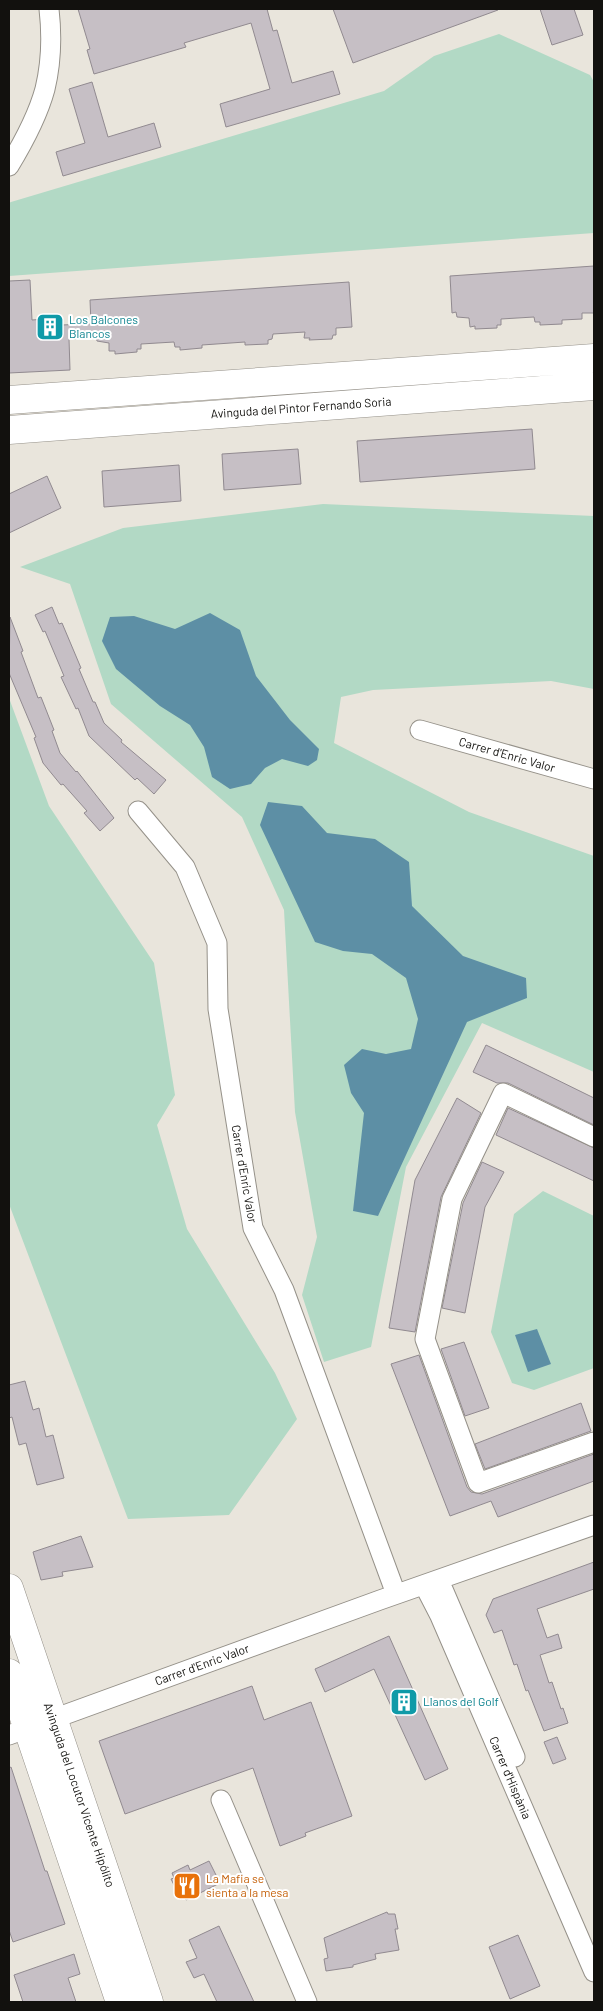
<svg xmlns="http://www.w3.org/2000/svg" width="603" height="2011" font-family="Barlow,sans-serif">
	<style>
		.green { fill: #b2d9c5 }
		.water { fill: #5d8fa5 }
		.building { fill: #c6bfc5; stroke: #918a90 }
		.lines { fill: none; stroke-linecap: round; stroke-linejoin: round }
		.street-casing { stroke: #959189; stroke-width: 21 }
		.secondary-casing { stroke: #959189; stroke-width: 29 }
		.street { stroke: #fff; stroke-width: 19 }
		.secondary { stroke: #fff; stroke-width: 28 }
		.labels { text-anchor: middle; stroke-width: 4; stroke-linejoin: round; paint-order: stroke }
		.culture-label { font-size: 12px; fill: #0d838f; stroke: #fff; text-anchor: start }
		.street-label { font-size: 12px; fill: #12110e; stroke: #fff }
		.food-label { font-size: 12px; fill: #c56008; stroke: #fff; text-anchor: start }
	</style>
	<rect width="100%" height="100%" fill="#e9e5dc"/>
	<!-- green -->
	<path class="green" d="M499,34L590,75L594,82V233L9,276V203L11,202L384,91L434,56Z
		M323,504L594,516V689L551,681L373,690L341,697L334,743L469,812L594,856V1072L482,1023L406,1167L371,1347L324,1362L302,1295L317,1237L295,1112L284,910L242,817L111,704L70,584L20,567L123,528Z
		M9,698L49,806L154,963L175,1095L157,1125L187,1229L275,1373L297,1419L229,1515L128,1519L9,1204Z
		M543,1191L594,1216V1368L534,1390L512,1383L491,1332L514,1214Z"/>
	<!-- water -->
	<path class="water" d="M210,613L240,630L256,676L290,720L319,749L317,760L308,766L282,759L265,768L251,784L230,789L212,777L204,747L190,725L160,706L116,669L102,641L110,617L134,616L175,629Z
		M268,802L302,806L327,833L375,839L409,862L412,906L463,956L526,978L527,998L467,1022L378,1216L353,1211L364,1113L351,1093L344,1065L362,1049L386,1054L411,1049L418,1019L406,978L372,954L343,951L315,942L260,825Z
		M537,1329L551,1364L528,1372L515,1335Z"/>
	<!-- building -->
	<path class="building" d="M78,9H267L273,31L277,30L292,83L333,71L340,94L226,127L220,104L270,89L251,23L184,43L186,47L94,74L87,50L90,49Z
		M333,9H498V10L353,63Z
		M540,9H574L583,35L552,45Z
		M92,82L108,137L154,123L161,147L63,176L56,152L85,143L69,89Z
		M594,266V313H582V319L562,320V324L540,325V322H535L534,317L501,319V325H497V328L475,329V326L470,327L469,318L457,317L456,312L452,313L450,276Z
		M30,280L32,320L60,318L61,325L91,324L90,300L349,282L352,327L336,328V335H333L332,339L309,340L310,338H304L305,332L273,334L272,339L268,340V344L245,345V342L202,345V348L180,350V347H175L174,342L141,344V349H137V352L115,354V351H109V343L97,341L96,337L69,339L70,370L9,373V281Z
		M532,429L535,469L360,482L357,441Z
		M298,449L301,484L224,490L222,454Z
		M179,465L181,501L104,507L102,471Z
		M47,476L61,508L9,533V494Z
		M52,607L59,624L62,623L81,668L79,669L93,702H95L104,723L122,740L121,742L166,780L154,794L137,778L135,780L89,736L78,708L76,709L61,677L64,676L45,631L43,632L35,615Z
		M10,617L23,651L21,652L38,698L41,697L54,730L52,731L60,753L76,772L77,771L114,818L100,831L84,813L87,811L63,784L61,785L43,763L34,738L36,737L9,673Z
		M486,1045L594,1098V1125L508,1083H497L473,1072Z
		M457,1098L481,1113L441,1197L415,1332L389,1328L415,1180Z
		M508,1108L594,1148V1181L496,1135Z
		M482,1162L504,1172L485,1207L465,1313L442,1308L463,1203Z
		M464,1342L489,1408L465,1416L441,1349Z
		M419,1355L467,1487L471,1492L482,1494L594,1454V1481L498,1517L491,1501L450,1516L391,1364Z
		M25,1381L33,1410L39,1408L46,1437L53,1435L64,1478L37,1485L26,1443L19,1445L12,1417L9,1418V1385Z
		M581,1403L591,1431L485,1469L475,1444Z
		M81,1536L93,1567L62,1572L63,1576L41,1580L33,1552Z
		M594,1562V1589L537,1609L547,1638L558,1634L562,1648L540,1655L549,1683L552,1682L561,1709L563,1708L568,1723L544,1731L528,1690L526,1691L517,1664L514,1665L502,1630L494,1633L486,1615L493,1599Z
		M389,1636L448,1769L425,1780L374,1669L325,1692L315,1669Z
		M252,1686L264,1720L311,1702L352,1816L305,1833L306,1836L280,1846L253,1768L125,1814L99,1741Z
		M557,1737L566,1759L553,1764L544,1742Z
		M11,1767L45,1871H47L65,1924L13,1942L9,1930V1768Z
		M209,1861L220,1883L186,1900L184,1897L181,1899L171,1879L174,1878L172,1873L188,1865L190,1870Z
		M387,1912L388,1914H395L398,1929H395L399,1950L375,1954L376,1959L353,1965V1967L326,1971L324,1959L328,1958L324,1938Z
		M219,1926L254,2002H217L204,1974L194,1978L186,1962L197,1958L189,1940Z
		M518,1935L540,1986L510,1999L489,1947Z
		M74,1954L80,1974L68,1978L76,2002H23L14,1975Z"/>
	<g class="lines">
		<defs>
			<path id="street" d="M9,166C23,143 38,115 45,89C51,64 52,35 49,9
				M420,730L594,779
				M138,811L185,867L217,943L218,1009L253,1228L284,1290L396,1594
				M594,1137L503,1093L452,1199L425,1339L478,1483L594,1442
				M439,1580L515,1757
				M424,1585L440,1616L594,1972
				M9,1735L380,1600L594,1525
				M221,1800L307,2002"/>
			<path id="secondary" d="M9,400L594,358
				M9,430L594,386
				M9,1588L149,2002
				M9,1673L120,2002"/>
		</defs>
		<!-- street casing -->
		<use href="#street" class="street-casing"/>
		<!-- secondary casing -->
		<use href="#secondary" class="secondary-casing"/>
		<!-- street -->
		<use href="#street" class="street"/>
		<!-- secondary -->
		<use href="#secondary" class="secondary"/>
	</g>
	<!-- icons -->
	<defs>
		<symbol id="building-square" viewBox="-11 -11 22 22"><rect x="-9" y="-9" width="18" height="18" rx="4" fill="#0f9aa8" stroke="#fff"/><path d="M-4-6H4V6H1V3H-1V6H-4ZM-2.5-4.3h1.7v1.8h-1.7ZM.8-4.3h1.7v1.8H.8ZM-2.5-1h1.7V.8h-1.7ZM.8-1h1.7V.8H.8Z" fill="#fff"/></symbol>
		<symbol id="restaurant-square" viewBox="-11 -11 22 22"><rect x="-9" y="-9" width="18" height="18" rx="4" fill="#e8710a" stroke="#fff"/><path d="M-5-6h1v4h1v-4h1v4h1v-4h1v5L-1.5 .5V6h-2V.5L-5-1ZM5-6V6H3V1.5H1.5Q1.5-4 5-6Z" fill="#fff"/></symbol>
	</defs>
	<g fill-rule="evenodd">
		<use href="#building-square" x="34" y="311" width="32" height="32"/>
		<use href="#building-square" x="388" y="1686" width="32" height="32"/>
		<use href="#restaurant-square" x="171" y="1870" width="32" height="32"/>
	</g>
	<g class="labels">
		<!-- culture labels -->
		<g class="culture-label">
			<text x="69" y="324">Los Balcones<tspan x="69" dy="14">Blancos</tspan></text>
			<text x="423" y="1706">Llanos del Golf</text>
		</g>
		<!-- street labels -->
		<g class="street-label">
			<text transform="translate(301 408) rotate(-4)" y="4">Avinguda del Pintor Fernando Soria</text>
			<text transform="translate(507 755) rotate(16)" y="4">Carrer d'Enric Valor</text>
			<text transform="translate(244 1174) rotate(80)" y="4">Carrer d'Enric Valor</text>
			<text transform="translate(202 1665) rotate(-20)" y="4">Carrer d'Enric Valor</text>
			<text transform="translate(510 1778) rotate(67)" y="4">Carrer d'Hispània</text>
			<text transform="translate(79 1795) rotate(71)" y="4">Avinguda del Locutor Vicente Hipólito</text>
		</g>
		<!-- food labels -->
		<g class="food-label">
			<text x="206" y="1883">La Mafia se<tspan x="206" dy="14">sienta a la mesa</tspan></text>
		</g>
	</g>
	<!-- border -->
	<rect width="603" height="2011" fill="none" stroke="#12110e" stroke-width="20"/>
</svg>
